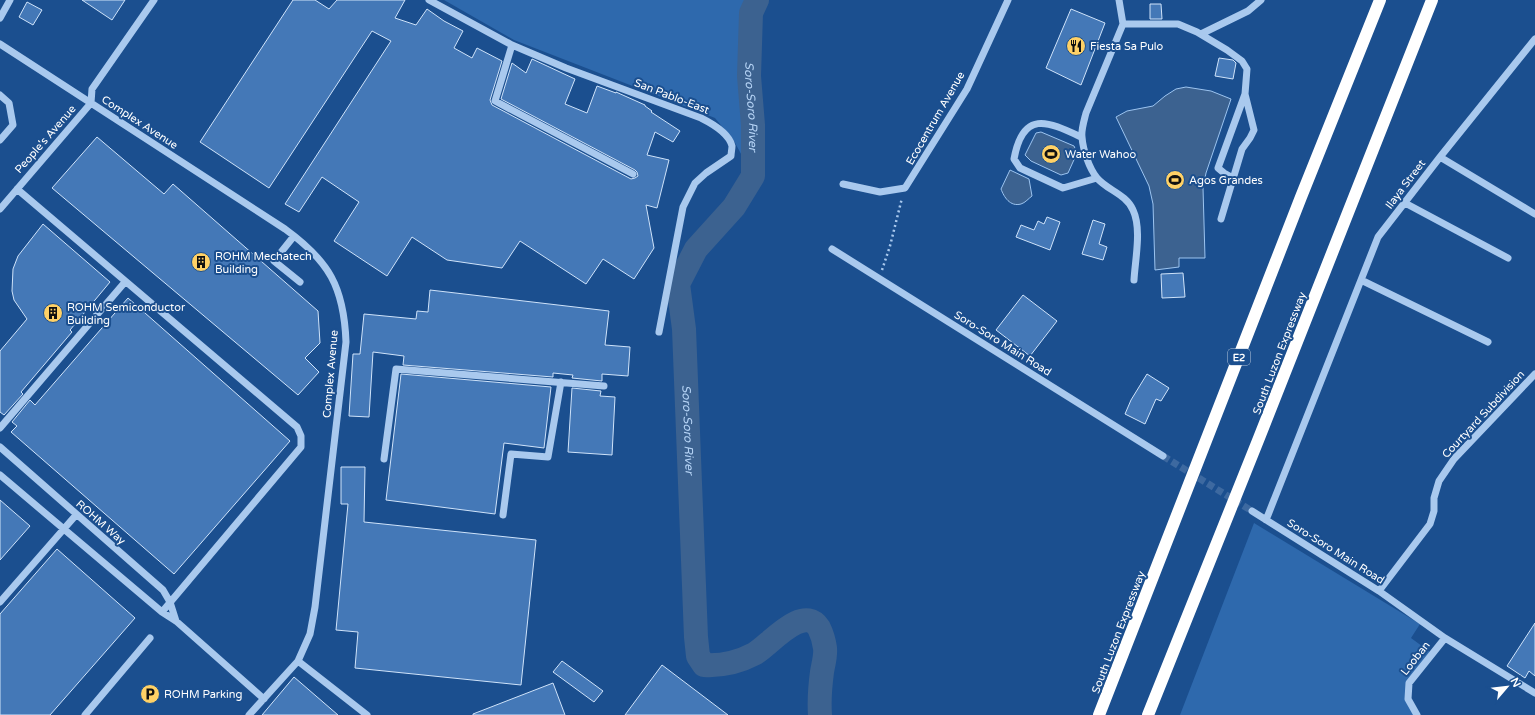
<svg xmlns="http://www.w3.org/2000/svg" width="1535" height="715" font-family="'Varela Round',sans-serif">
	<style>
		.green { fill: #2e69ad }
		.water { fill: #3c6290; stroke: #9cc4f0 }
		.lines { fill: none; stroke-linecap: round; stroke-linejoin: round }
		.river { stroke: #3c6290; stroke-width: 24 }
		.building { fill: #4478b7; stroke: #cfe3fa }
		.minor-tunnel { stroke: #3d69a0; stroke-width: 7; stroke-dasharray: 7 3.5; stroke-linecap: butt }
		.path { stroke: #a9c9ee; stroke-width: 2.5; stroke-dasharray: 2 3; stroke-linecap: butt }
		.minor { stroke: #a9c9ee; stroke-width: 7 }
		.highway { stroke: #fff; stroke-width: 12 }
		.labels { text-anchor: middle; stroke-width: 4; stroke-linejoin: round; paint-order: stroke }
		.shield { fill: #1b4f8f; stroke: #bbcadd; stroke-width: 1 }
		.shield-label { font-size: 10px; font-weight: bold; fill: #fff }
		.poi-label { font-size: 11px; fill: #fff; stroke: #1b4f8f; text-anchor: start }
		.street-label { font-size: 11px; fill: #fff; stroke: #1b4f8f }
		.water-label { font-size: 12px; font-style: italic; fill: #b5d3f5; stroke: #1b4f8f }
	</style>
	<rect width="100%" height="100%" fill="#1b4f8f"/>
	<!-- green -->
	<path class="green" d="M444,0H757L751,13L749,76L753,125V176L734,141L715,118L514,40Z
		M1254,523L1420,624L1411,638L1430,652L1406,684L1414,715H1180Z"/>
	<!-- water -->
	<path class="water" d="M1186,87L1211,91L1231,99L1206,173L1203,188L1205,258H1179V267L1155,270L1153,204L1149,186L1116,117L1127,111L1153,106L1165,96L1176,89Z
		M1041,132L1074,146L1077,153L1068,173L1061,175L1031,161L1025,155L1036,133Z
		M1010,170L1029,179L1032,196C1029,198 1025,203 1021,204C1010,207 1004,197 1001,189Z"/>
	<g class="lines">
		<!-- river -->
		<path class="river" id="s1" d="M757,0L751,13L749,76L753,125V176L734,207L696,249L678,284L684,329L696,637L698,656L704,665C722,666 737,663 754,654C769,646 803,603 819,628C822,634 824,641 825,648C826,656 823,665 822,672C820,687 819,701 820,715"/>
	</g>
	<!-- building -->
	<path class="building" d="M82,0H125L112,20Z
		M293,0H315L329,9L337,0H405L395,18L416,25L427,9L444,21L463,31L454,48L472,58L477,48L502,61L490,100L492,105L631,179L635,178L638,176L637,172L635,170L501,99L512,63L526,73L532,59L575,79L565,104L587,113L597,86L616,93V92L645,105V106L652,111L651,112L680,131L673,142L655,132L647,155L669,160L657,208L646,205L654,248L634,279L603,259L586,284L520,241L502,268L447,260L412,237L387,276L334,241L359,202L322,177L299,212L285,204L391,41L372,31L269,188L200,142Z
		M27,2L42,10L33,25L19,17Z
		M1150,4H1161L1162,19H1150Z
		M1071,9L1105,23L1081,85L1046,68Z
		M1219,58L1233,60L1236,63L1233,79L1215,76Z
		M97,137L164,194L173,184L318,311L320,343L305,358L319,372L298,395L52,188Z
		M1047,217L1060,222L1050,250L1016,237L1021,225L1034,230L1038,221L1044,224Z
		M1093,220L1105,224L1099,244L1107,247L1103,260L1082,254Z
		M43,224L110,282L70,330L72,332L21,392L23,394L4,415L0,412V351L27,319L14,300L12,291L13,269L18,256Z
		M1183,273L1185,297L1162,298L1161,274Z
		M430,290L609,311L605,345L630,347L628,376L602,374V381L572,378L573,375L553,373V377L403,365L404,356L373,352L369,417L349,416L353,354H360L364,314L416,319L417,311L428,312Z
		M1023,295L1057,321L1030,356L996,330Z
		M128,298L290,441L174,574L11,432L17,426L12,422L30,400L35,405Z
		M401,374L551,387L544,448L504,443L495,514L386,500Z
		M1147,374L1169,388L1161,401L1156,399L1145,424L1125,414L1131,400Z
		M572,388L601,391L600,396L615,397L612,455L568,452Z
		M341,467H365L364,522L536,540L521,685L355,668L358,632L336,630L348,504H341Z
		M0,500L30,526L0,560Z
		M57,549L135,618L50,715H0V614Z
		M1535,623V676L1529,671L1525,678L1507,666Z
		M562,661L603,691L594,702L553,672Z
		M662,665L728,715H625Z
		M294,677L338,715H262Z
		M553,683L565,715H473V714Z"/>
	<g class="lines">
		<!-- minor-tunnel -->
		<path class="minor-tunnel" d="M1163,456L1252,511"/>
		<!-- path -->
		<path class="path" d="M882,270L890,246L902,198"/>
		<!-- minor -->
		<path class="minor" d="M429,0L512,45L566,68L701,118C711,123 729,133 732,146C732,149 731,153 731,156L706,173L695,183L683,207L659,332
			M1119,0L1123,24L1086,113C1084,121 1081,130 1082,137C1083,150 1089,168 1097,178C1107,190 1126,194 1133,210C1142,229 1135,260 1134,280
			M0,18L10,0
			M1123,24H1178L1197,32L1227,50L1242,61L1247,69L1245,94L1254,130L1250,138L1242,149L1221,219
			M1201,34L1248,11L1261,0
			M0,44L285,229C329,261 344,287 346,342L315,607L310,634L298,661L249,715
			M512,45L495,101L633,174
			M0,95L9,103L13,125L0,140
			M1081,137C1047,121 1023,110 1014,159L1020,168L1063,188L1097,178
			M1440,157L1535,214
			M1233,178L1224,173L1218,168L1245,94
			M843,184L880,192L905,188L967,89L1008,0
			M17,189L297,427L301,436V447L162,612
			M1405,203L1508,258
			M0,209L91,103L92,89L154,0
			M294,236L274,261L300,282
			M832,249L1163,456
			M1361,280L1488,342
			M0,428L125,282
			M0,447L163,590L170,602L176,621
			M384,459L396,369L604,386
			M0,475L162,612L176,621L264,699
			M1252,511L1379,591L1445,638L1535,693
			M503,515L511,454L548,457L561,382
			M1266,520L1378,237L1440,157L1535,39
			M1379,591L1430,524L1434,511V498L1439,481L1454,459L1535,374
			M0,602L76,515
			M298,661L367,715
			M85,715L150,638
			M1417,715L1408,699L1409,683L1445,638"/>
		<!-- highway -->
		<path class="highway" d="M1099,715L1301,197L1380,0
			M1148,715L1259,438L1432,0"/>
	</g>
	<!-- icons -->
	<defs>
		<symbol id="restaurant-disc" viewBox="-11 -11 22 22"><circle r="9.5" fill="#ffd166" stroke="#1b4f8f"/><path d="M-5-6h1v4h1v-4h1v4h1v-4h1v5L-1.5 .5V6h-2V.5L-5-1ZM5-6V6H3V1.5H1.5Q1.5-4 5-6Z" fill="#111"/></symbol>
		<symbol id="stadium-disc" viewBox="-11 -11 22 22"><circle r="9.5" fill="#ffd166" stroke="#1b4f8f"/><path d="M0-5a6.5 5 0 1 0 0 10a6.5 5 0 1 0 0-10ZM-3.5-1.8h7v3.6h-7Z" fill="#111"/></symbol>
		<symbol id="building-disc" viewBox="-11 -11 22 22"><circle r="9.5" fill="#ffd166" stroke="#1b4f8f"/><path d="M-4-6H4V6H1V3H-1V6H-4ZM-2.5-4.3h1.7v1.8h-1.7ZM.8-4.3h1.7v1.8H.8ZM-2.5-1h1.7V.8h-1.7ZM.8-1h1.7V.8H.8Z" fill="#111"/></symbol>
		<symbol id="parking-disc" viewBox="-11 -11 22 22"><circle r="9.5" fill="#ffd166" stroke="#1b4f8f"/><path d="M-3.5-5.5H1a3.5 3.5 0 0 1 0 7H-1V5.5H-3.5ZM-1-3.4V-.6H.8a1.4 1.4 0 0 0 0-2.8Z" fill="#111"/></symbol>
	</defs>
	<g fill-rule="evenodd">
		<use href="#restaurant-disc" x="1065" y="35" width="22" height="22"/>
		<use href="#stadium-disc" x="1040" y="143" width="22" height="22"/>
		<use href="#stadium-disc" x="1164" y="169" width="22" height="22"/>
		<use href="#building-disc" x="190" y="251" width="22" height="22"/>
		<use href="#building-disc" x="42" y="302" width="22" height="22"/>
		<use href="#parking-disc" x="139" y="683" width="22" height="22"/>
	</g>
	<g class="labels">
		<!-- shield labels -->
		<rect class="shield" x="1228" y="349" width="22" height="16" rx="3"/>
		<g class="shield-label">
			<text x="1239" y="361">E2</text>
		</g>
		<!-- poi labels -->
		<g class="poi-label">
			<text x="1090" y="50">Fiesta Sa Pulo</text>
			<text x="1065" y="158">Water Wahoo</text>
			<text x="1189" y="184">Agos Grandes</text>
			<text x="215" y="260">ROHM Mechatech<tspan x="215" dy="13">Building</tspan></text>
			<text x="67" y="311">ROHM Semiconductor<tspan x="67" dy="13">Building</tspan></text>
			<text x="164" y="698">ROHM Parking</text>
		</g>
		<!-- street labels -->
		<g class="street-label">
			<text transform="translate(672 96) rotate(21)" y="4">San Pablo-East</text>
			<text transform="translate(935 118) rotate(-60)" y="4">Ecocentrum Avenue</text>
			<text transform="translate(140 122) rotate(33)" y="4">Complex Avenue</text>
			<text transform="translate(45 139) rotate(-49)" y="4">People's Avenue</text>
			<text transform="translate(1405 184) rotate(-53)" y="4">Ilaya Street</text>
			<text transform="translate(1003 343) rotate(32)" y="4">Soro-Soro Main Road</text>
			<text transform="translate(1279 353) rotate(-69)" y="4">South Luzon Expressway</text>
			<text transform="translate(330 374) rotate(-85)" y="4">Complex Avenue</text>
			<text transform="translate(1483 414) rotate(-47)" y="4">Courtyard Subdivision</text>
			<text transform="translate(101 522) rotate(41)" y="4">ROHM Way</text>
			<text transform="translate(1336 551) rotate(32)" y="4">Soro-Soro Main Road</text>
			<text transform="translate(1118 632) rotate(-69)" y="4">South Luzon Expressway</text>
			<text transform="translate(1415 658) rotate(-52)" y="4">Looban</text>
		</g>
		<!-- water labels -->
		<g class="water-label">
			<text dy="4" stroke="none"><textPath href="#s1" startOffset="108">Soro-Soro River</textPath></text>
			<text dy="4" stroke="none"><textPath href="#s1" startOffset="456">Soro-Soro River</textPath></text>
		</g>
	</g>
	<!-- north arrow -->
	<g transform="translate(1507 687) rotate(62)" stroke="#1b4f8f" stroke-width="3" paint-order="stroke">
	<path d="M0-3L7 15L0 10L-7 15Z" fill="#ffffff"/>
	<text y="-6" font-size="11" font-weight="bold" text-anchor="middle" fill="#ffffff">N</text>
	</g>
</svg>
